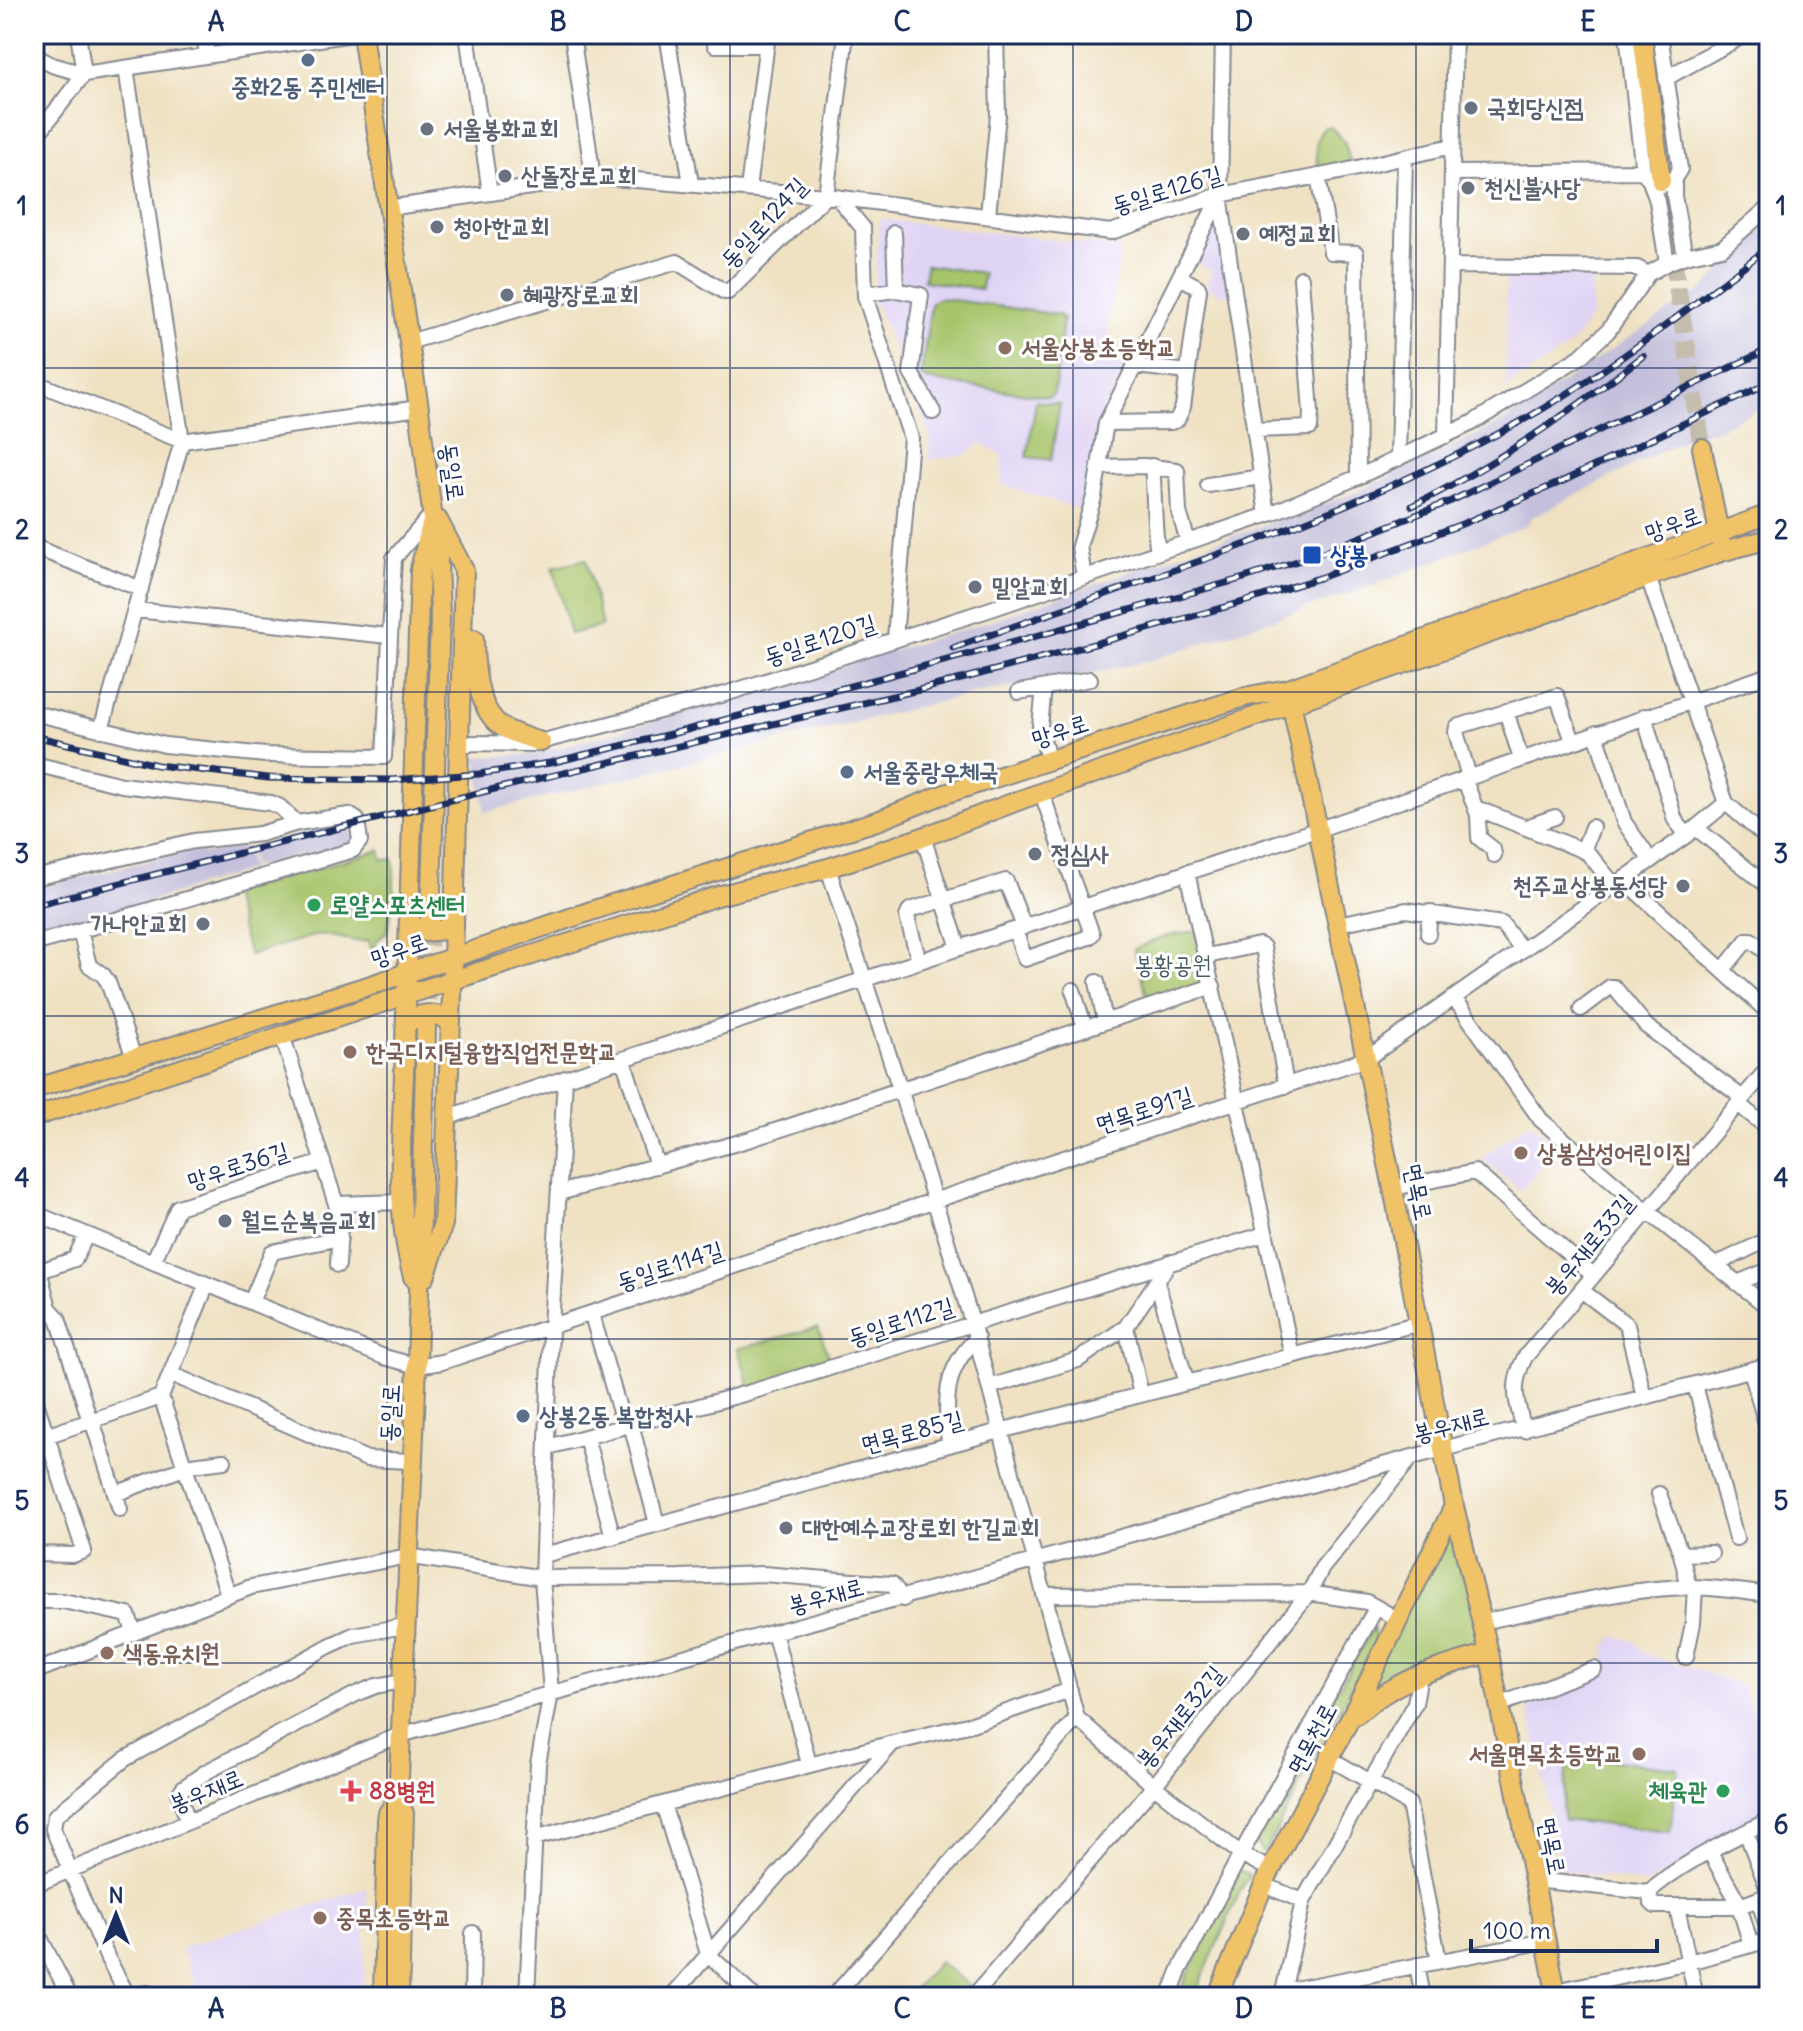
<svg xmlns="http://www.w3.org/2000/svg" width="1803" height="2031" font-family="Delius,'Poor Story',sans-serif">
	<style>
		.built { fill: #e0d4f4 }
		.industrial { fill: #c4c0db }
		.green { fill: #a7c46a; stroke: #617a64; stroke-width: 2 }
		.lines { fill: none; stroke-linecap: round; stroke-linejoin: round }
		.major-tunnel { stroke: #c5bdad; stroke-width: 18; stroke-dasharray: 18 9; stroke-linecap: butt }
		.minor-casing { stroke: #858890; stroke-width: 18 }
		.major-casing { stroke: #858890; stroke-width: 22 }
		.minor { stroke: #fff; stroke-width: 14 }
		.major { stroke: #f0c369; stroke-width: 18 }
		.rail-casing { stroke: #1b2f5e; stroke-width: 7 }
		.rail { stroke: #fff; stroke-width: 4; stroke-dasharray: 12; stroke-linecap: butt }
		.grid { fill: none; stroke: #1b2f5e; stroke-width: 2; stroke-opacity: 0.55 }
		.service-dot { fill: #5c6f8a; stroke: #fff; stroke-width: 3 }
		.worship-dot { fill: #6b7280; stroke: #fff; stroke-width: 3 }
		.education-dot { fill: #8d6e63; stroke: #fff; stroke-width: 3 }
		.transit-dot { fill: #1a4fb4; stroke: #fff; stroke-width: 3 }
		.leisure-dot { fill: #2e9e5b; stroke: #fff; stroke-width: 3 }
		.health-dot { fill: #e0444e; stroke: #fff; stroke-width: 3 }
		.labels { text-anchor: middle; stroke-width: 6; stroke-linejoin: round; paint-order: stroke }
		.service-label { font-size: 24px; font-weight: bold; fill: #4e5e75; stroke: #fff; text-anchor: start }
		.worship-label { font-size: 24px; font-weight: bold; fill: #5b616d; stroke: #fff; text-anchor: start }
		.street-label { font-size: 24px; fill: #1b2f5e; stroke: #fff }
		.education-label { font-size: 24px; font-weight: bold; fill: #785e54; stroke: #fff; text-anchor: start }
		.transit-label { font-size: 24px; font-weight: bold; fill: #164399; stroke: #fff; text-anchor: start }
		.leisure-label { font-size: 24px; font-weight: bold; fill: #27864d; stroke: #fff; text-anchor: start }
		.park-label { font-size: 24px; fill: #455c62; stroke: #fff }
		.health-label { font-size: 24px; font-weight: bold; fill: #be3a42; stroke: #fff; text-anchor: start }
		.neatline { fill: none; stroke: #1b2f5e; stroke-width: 3 }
		.grid-label { font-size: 26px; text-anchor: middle; font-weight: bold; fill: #1b2f5e }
	</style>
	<rect width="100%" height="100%" fill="#fff"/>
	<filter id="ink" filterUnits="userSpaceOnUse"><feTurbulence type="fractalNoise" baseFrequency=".0125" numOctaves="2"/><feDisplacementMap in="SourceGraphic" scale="16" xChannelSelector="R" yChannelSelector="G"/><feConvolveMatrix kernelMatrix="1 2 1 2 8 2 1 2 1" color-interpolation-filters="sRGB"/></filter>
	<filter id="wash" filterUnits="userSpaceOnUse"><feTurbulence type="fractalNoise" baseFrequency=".006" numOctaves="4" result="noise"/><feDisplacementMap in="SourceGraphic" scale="32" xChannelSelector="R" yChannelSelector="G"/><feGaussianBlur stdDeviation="1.8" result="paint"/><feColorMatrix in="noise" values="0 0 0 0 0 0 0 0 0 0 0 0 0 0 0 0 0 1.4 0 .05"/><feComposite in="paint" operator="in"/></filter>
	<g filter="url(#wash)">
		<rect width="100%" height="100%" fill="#efe1c1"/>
		<!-- built -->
		<path class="built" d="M1214,214H1220L1228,289L1226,296L1206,288L1212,270L1191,261Z
			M880,219L1121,248L1108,328L1125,369L1102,411L1093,470L1079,509L1002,485V456L982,443L965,455L927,460L931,436L873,298Z
			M1506,272L1592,273V315L1571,345L1506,388Z
			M1530,1122L1558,1147L1520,1190L1481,1158Z
			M1614,1637L1635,1640L1643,1653L1741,1684L1753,1712L1754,1744L1762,1757L1761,1778L1764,1817L1647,1884L1561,1870L1527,1700L1604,1670L1605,1646Z
			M367,1888L363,1997H200L181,1948Z"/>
		<!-- industrial -->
		<path class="industrial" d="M1769,221V404L1720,428L1679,442L1531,518L1525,526L1366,588L1149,661L1068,678L976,693L485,812L477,757L535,754L728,701L978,625L1354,493L1499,424L1704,288Z
			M350,822L352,843L253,867L249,847Z
			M245,847L251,869L34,938V889L200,848L203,854Z"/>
		<!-- green -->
		<path class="green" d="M1325,127H1331L1344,141L1352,168L1319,175C1318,158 1311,138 1325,127Z
			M926,265L983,273L981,289L924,281Z
			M939,298L1059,315L1063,319L1054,393L1050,397L926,380L921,376L931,303Z
			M1036,401L1060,404L1051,460L1027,457Z
			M586,559L602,626L570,634L553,567Z
			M380,850L382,860L393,859L394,862V896L387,932L377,940L375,949L372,950L368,940L361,942L320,934L249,955L231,893Z
			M1196,931L1209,984L1148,1000L1134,949L1163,937Z
			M818,1327L833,1367L751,1392L738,1349Z
			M1454,1506L1489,1653L1420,1675L1348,1722Z
			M1373,1627L1376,1640L1264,1854L1253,1839Z
			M1568,1756L1678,1768L1670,1832L1564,1820L1562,1807Z
			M1239,1870L1250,1875L1240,1891L1194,1997H1177Z
			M939,1962L978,1992L973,1997H906Z"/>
	</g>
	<g filter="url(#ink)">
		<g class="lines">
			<!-- major-tunnel -->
			<path class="major-tunnel" d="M1661,181L1702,448
				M426,1027L430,920"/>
			<defs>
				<path id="minor" d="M204,34L207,56
					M467,34L490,193
					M572,34L593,177
					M667,34L691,184
					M1223,34L1220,195L1267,515
					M1627,34L1643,171L1650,181L1657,201L1667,263
					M715,45H766
					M34,55L52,65L84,74L353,34
					M1666,78L1746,34
					M34,139L84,74L78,34
					M1452,173L1643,171
					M1318,176L1331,252L1356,253L1358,477
					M1674,180V196L1685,256
					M1654,183L1662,185L1672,182L1680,169L1660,34
					M748,189L768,34
					M837,197L863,228L865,296L911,438L895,639
					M388,208L600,177L826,196L1111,232L1220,195L1340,172L1452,146
					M988,215L998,115L996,34
					M894,233L896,290
					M1451,266L1637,268L1648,274
					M865,294L896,290L921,295L911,373L933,412
					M409,342L677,262L725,292H728L826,196L846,34
					M1136,366L1188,372
					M34,382L182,441L419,408
					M1106,423L1171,422L1177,420L1183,407L1199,290L1198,287L1180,277
					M1769,423L1767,429L1769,443
					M1254,430L1310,428L1311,413L1301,278
					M1446,436L1455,34
					M1398,459L1405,157
					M1152,466C1155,495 1153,524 1158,552
					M1099,467L1144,466L1177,470L1179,512L1188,542
					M1208,485L1261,477
					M34,547L141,589
					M1084,577L1079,546L1094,497L1106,423L1220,196
					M1648,577L1726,803L1769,840
					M135,610L389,636
					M1044,688L1040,726L1048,760
					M1019,692L1090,679
					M1506,711L1521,759
					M34,713L165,745L266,755L384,757L394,558L432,514
					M1644,716L1675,820L1687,835
					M101,730L182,441L126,68
					M1596,733L1624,822L1651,861
					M459,748L472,743L532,744L725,694L988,610L1188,542L1267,515L1358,477L1472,423L1580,357L1608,331L1648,274L1667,263L1685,256L1722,248L1769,207
					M34,764L122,785L271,803L280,807L297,823
					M1469,777L1456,732L1457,727L1557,696L1573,741
					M1464,778L1478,815L1479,838L1493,849L1494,855
					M1476,808L1587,852L1615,886
					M1526,827L1555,817
					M1696,828L1769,887
					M923,837L959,948
					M1583,851L1592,827
					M828,868L900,1089L972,1322L1077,1718L1154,1786L1241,1854L1271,1870
					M1187,872L1292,1356
					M34,878L194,841L260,834L297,823L349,815L357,820L360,841L353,850L34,944
					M1624,880L1769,1013
					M1338,924L1406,910L1502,924L1522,950
					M1015,930L1025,959L1089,937L1092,934L1042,794
					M80,931L89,965L103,975L108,982L134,1058
					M1428,934L1430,912
					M1207,956L1259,945L1263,947L1286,1086
					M919,961L907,917L910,910L1006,881L1024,927
					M1723,970L1747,940H1751L1769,954
					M1097,982L1105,1021
					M1073,990L1085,1028
					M1455,999L1541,1120L1647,1211L1769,1308
					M1581,1009L1610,987H1614L1646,1026L1743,1098
					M282,1035L336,1204L402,1202
					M623,1059L657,1166
					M1738,1104L1769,1129
					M448,1117L1319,829L1769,675
					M1393,1188L1475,1172L1593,1275
					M559,1193L751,1139L1213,986
					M336,1204L340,1224L338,1265
					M34,1213L384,1357L417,1366L442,1362L1366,1059L1687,835L1726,803
					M86,1235L75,1259L43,1270L40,1274L49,1308L58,1318L90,1421
					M153,1262L178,1207L323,1162
					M1715,1265L1769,1239
					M1157,1283L1187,1383
					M1737,1283L1769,1270
					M207,1284L161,1397L228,1594
					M1581,1290L1627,1325L1644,1397
					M251,1302L272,1252L340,1238
					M592,1315L624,1426
					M1126,1327L1141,1395
					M1751,1370L1769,1436
					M171,1374L367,1459L411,1461
					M1695,1385L1736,1538
					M989,1387L1078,1360L1126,1327L1170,1262
					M34,1396L84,1551L73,1555L34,1554
					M92,1420L120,1509
					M631,1424L657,1524
					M1524,1430C1516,1399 1510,1387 1525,1357L1769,1067
					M586,1437L613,1537
					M34,1440L161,1397
					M949,1445C946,1401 942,1371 977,1338
					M548,1447L751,1392L1265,1234
					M115,1494L192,1465L224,1461
					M1659,1494L1681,1554
					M544,1555L1000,1431L1420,1323
					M1689,1587L1681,1554L1711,1553
					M1044,1595L1309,1593L1367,1602L1399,1620
					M34,1601H63L128,1615L134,1632
					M1481,1622C1548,1609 1621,1588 1689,1587C1716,1587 1742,1592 1769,1595
					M774,1632L809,1764
					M1686,1657L1693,1623L1695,1587
					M34,1672L251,1587L408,1556L542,1578L679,1577L762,1574L892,1584L903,1599
					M1499,1705L1594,1669
					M1329,1758L1409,1804L1439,1961
					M663,1804L708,1954L754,1997
					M188,1822L179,1794L183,1788L206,1772L356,1694L376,1686L402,1681
					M1746,1832L1769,1892
					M534,1838L893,1743L972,1724L1070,1690
					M1710,1852L1738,1902L1751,1945
					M1534,1880L1649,1892L1651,1902L1655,1906H1740L1769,1895
					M34,1885L400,1735L1416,1456L1769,1365
					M1264,1885L1303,1901
					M1649,1892C1678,1864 1733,1839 1769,1820
					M1758,1899L1769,1932
					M1677,1907L1696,1997
					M34,1926L70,1997
					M1417,1965L1423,1997
					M1284,1991L1546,1941
					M1556,1991L1689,1962L1769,1940
					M156,1997L148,1993L128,1996L108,1959L70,1870L53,1829L55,1816L125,1759L329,1646L353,1635L404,1626
					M472,1997L473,1933
					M527,1997L538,1764L551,1693L542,1578L551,1328L565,1078
					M671,1997L893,1743
					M833,1997L1077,1718
					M973,1997L1154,1786L1309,1593L1322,1568L1411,1458
					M1169,1997L1180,1969L1241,1854L1376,1608
					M1282,1997L1303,1901L1415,1703L1420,1675"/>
				<path id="major" d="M362,34L419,408L438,560L440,618L430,920
					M1642,34L1661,181
					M1702,448L1721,543
					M474,639C474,667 477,712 504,728C516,735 529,738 541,742
					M1289,692L1393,1188L1454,1506L1489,1653L1557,1997
					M409,918L415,928L425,932L445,930L453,917
					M406,1026C417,1011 436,1011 450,1022
					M34,1089L374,984L606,906L880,820L939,796L1244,697L1288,689L1769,514
					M34,1117L406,995L721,895L828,868L923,837L1020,800L1648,577L1724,551L1769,539
					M413,1277C392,1204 404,1117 405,1042C409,884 416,727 420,569L431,525
					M425,1277L443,1224L452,995L464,570L438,520
					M1356,1715C1400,1677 1434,1669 1489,1653
					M396,1801L404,1813L399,1997
					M383,1997L387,1820L388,1813L396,1801L399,1777L417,1366L426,1027
					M1217,1997L1267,1877L1354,1711L1454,1506"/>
			</defs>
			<!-- minor casing -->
			<use href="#minor" class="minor-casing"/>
			<!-- major casing -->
			<use href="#major" class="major-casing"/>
			<!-- minor -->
			<use href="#minor" class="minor"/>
			<!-- major -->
			<use href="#major" class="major"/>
			<defs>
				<path id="rail" d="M1412,506C1495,465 1570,413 1643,356
					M953,648C1146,578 1347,519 1527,418C1613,369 1690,307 1769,247
					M34,736L157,765L268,778L390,780L479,774L550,763L679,732L1022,640L1244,578L1316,555L1451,501L1769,349
					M34,905L482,792L923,689L1098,643L1250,600L1322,577L1462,524L1561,482L1769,383"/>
			</defs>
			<!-- rail casing -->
			<use href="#rail" class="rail-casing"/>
			<!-- rail -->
			<use href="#rail" class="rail"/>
		</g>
	</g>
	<!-- grid -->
	<path class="grid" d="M387,34V1997M730,34V1997M1073,34V1997M1416,34V1997M34,368H1769M34,692H1769M34,1016H1769M34,1339H1769M34,1663H1769"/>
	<!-- markers -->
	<g class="service-dot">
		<circle cx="308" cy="60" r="8"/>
		<circle cx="847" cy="772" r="8"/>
		<circle cx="523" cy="1416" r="8"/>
	</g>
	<g class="worship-dot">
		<circle cx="1471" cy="108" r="8"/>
		<circle cx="427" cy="129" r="8"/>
		<circle cx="505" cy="176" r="8"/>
		<circle cx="1468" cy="188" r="8"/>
		<circle cx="437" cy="227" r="8"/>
		<circle cx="1243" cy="234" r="8"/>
		<circle cx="507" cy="295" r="8"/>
		<circle cx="975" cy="587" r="8"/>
		<circle cx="1035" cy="854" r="8"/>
		<circle cx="1683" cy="886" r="8"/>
		<circle cx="203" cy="924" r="8"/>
		<circle cx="225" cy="1221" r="8"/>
		<circle cx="786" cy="1528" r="8"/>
	</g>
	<g class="education-dot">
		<circle cx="1005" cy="348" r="8"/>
		<circle cx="350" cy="1052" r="8"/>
		<circle cx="1521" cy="1153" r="8"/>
		<circle cx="107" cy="1653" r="8"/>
		<circle cx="1639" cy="1754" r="8"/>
		<circle cx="320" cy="1918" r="8"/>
	</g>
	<rect class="transit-dot" x="1302" y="545" width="20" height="20" rx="4"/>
	<g class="leisure-dot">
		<circle cx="314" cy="905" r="8"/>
		<circle cx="1723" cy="1791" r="8"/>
	</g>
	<path class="health-dot" d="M347 1779h8v8h8v8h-8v8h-8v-8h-8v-8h8z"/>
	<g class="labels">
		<!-- service labels -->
		<g class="service-label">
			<text x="308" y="95" text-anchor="middle">중화2동 주민센터</text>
			<text x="863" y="780">서울중랑우체국</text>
			<text x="539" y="1424">상봉2동 복합청사</text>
		</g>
		<!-- worship labels -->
		<g class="worship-label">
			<text x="1487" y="116">국회당신점</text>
			<text x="443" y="137">서울봉화교회</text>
			<text x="521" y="184">산돌장로교회</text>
			<text x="1484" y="196">천신불사당</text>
			<text x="453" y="235">청아한교회</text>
			<text x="1259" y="242">예정교회</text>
			<text x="523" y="303">혜광장로교회</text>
			<text x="991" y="595">밀알교회</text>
			<text x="1051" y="862">정심사</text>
			<text x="1667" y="894" text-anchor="end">천주교상봉동성당</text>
			<text x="187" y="932" text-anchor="end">가나안교회</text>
			<text x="241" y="1229">월드순복음교회</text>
			<text x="802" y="1536">대한예수교장로회 한길교회</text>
		</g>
		<!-- street labels -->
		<g class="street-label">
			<text transform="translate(1167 190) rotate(-17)" y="8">동일로126길</text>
			<text transform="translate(764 223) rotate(-47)" y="8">동일로124길</text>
			<text transform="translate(452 472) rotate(82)" y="8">동일로</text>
			<text transform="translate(1673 524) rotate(-20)" y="8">망우로</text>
			<text transform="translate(820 640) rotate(-18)" y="8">동일로120길</text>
			<text transform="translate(1060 731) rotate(-18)" y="8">망우로</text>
			<text transform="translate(399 950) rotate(-19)" y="8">망우로</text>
			<text transform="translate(1144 1110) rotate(-18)" y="8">면목로91길</text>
			<text transform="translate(238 1166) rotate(-18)" y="8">망우로36길</text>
			<text transform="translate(1418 1192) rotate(78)" y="8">면목로</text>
			<text transform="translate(1589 1245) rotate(-50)" y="8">봉우재로33길</text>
			<text transform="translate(670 1266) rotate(-18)" y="8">동일로114길</text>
			<text transform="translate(901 1322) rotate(-18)" y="8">동일로112길</text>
			<text transform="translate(390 1413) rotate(-87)" y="8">동일로</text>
			<text transform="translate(1451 1425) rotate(-14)" y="8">봉우재로</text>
			<text transform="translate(912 1432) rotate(-15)" y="8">면목로85길</text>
			<text transform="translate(826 1596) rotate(-15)" y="8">봉우재로</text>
			<text transform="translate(1180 1717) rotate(-51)" y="8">봉우재로32길</text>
			<text transform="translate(1312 1739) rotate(-62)" y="8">면목천로</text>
			<text transform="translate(206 1791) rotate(-22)" y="8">봉우재로</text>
			<text transform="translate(1552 1846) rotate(79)" y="8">면목로</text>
		</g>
		<!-- education labels -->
		<g class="education-label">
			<text x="1021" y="356">서울상봉초등학교</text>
			<text x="366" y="1060">한국디지털융합직업전문학교</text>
			<text x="1537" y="1161">상봉삼성어린이집</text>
			<text x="123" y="1661">색동유치원</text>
			<text x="1623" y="1762" text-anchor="end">서울면목초등학교</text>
			<text x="336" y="1926">중목초등학교</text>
		</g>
		<!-- transit labels -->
		<g class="transit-label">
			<text x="1330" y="563">상봉</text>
		</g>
		<!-- leisure labels -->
		<g class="leisure-label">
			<text x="330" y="913">로얄스포츠센터</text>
			<text x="1707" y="1799" text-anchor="end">체육관</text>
		</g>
		<!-- park labels -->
		<g class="park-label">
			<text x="1173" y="973">봉황공원</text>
		</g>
		<!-- health labels -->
		<g class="health-label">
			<text x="369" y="1799">88병원</text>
		</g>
	</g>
	<!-- margin -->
	<rect width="1803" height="2031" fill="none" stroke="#fff" stroke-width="88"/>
	<!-- north arrow -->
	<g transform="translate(116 1915)" stroke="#ffffff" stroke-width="6" paint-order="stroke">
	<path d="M0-6L14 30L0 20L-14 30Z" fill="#1b2f5e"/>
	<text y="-12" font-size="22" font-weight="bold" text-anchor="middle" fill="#1b2f5e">N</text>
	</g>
	<!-- scale -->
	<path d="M1471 1939v12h186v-12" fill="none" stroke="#1b2f5e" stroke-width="4"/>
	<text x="1483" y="1939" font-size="24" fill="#1b2f5e" stroke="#ffffff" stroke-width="6" paint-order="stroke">100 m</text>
	<rect x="44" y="44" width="1715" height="1943" class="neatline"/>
	<g class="grid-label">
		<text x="216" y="31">A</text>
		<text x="558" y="31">B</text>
		<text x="902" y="31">C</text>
		<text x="1244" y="31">D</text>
		<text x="1588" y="31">E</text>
		<text x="22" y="215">1</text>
		<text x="1781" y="215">1</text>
		<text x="22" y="539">2</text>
		<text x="1781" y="539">2</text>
		<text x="22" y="863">3</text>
		<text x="1781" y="863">3</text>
		<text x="22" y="1187">4</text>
		<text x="1781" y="1187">4</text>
		<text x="22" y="1510">5</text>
		<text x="1781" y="1510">5</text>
		<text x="22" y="1834">6</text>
		<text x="1781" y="1834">6</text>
		<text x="216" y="2018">A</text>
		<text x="558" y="2018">B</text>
		<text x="902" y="2018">C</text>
		<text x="1244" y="2018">D</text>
		<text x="1588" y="2018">E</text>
	</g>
</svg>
